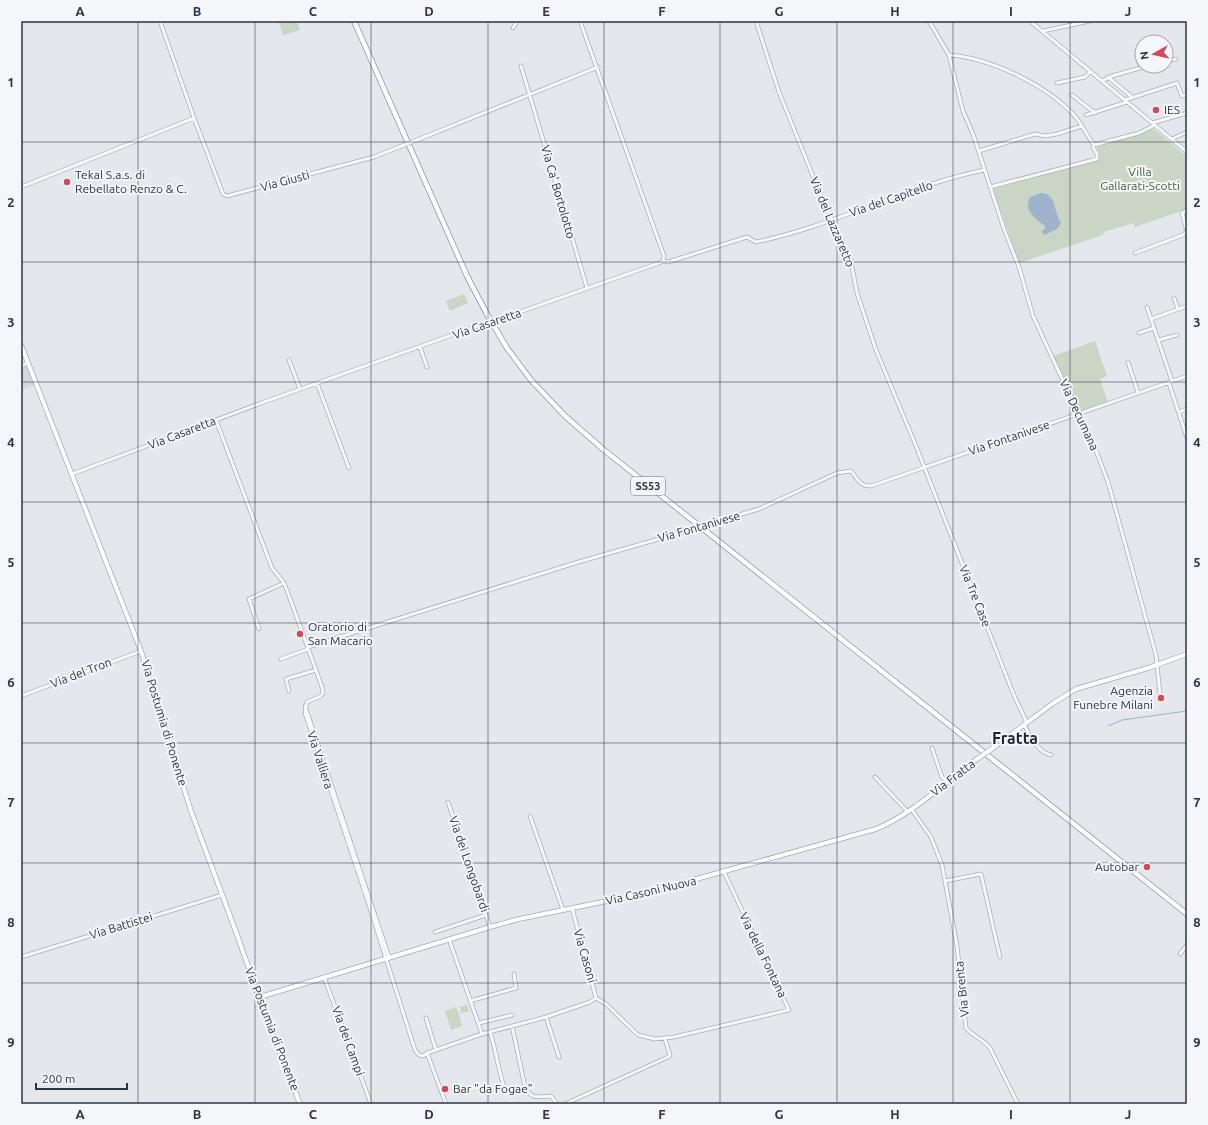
<svg xmlns="http://www.w3.org/2000/svg" width="1208" height="1125" font-family="Ubuntu,sans-serif">
	<style>
		.built { fill: #d2d6de }
		.green { fill: #c9d6c5 }
		.water { fill: #9fb4cc }
		.lines { fill: none; stroke-linecap: round; stroke-linejoin: round }
		.stream { stroke: #9fb4cc; stroke-width: 1 }
		.minor-casing { stroke: #a9aeb7; stroke-width: 4.5 }
		.major-casing { stroke: #a3abb8; stroke-width: 5.5 }
		.highway-casing { stroke: #8b94a3; stroke-width: 6 }
		.minor { stroke: #f7f8fa; stroke-width: 3 }
		.major { stroke: #fff; stroke-width: 4 }
		.highway { stroke: #fff; stroke-width: 4.5 }
		.minor-bridge-casing { stroke: #a9aeb7; stroke-width: 4.5; stroke-linecap: butt }
		.major-bridge-casing { stroke: #a3abb8; stroke-width: 5.5; stroke-linecap: butt }
		.minor-bridge { stroke: #f7f8fa; stroke-width: 3 }
		.major-bridge { stroke: #fff; stroke-width: 4 }
		.grid { fill: none; stroke: #2b3445; stroke-width: 1; stroke-opacity: 0.55 }
		.poi-dot { fill: #d1495b; stroke: #f4f6f9; stroke-width: 1.5 }
		.labels { text-anchor: middle; stroke-width: 4; stroke-linejoin: round; paint-order: stroke }
		.shield { fill: #f4f6f9; stroke: #676e7b; stroke-width: 1 }
		.shield-label { font-size: 11px; font-weight: bold; fill: #2b3445 }
		.poi-label { font-size: 12px; fill: #2b3445; stroke: #f4f6f9; text-anchor: start }
		.park-label { font-size: 12px; fill: #3f6138; stroke: #f4f6f9 }
		.street-label { font-size: 12px; fill: #2b3445; stroke: #f4f6f9 }
		.district-label { font-size: 16px; font-weight: bold; fill: #1d2536; stroke: #f4f6f9 }
		.neatline { fill: none; stroke: #2b3445; stroke-width: 1.5 }
		.grid-label { font-size: 13px; text-anchor: middle; font-weight: bold; fill: #2b3445 }
	</style>
	<rect width="100%" height="100%" fill="#e4e7ec"/>
	<!-- built -->
	<path class="built" d="M25,366L29,368L35,385L21,390V368Z"/>
	<!-- green -->
	<path class="green" d="M286,21H297L300,30L283,35L279,23Z
		M1154,129L1187,157V209L1135,227L1133,223L1104,232L1103,235L1019,263L993,189L1094,161L1100,158L1097,147Z
		M464,294L468,303L450,311L446,301Z
		M1095,341L1107,376L1100,379L1108,403L1081,412L1053,356Z
		M467,1005L469,1011L459,1014L462,1026L451,1030L445,1011L456,1007L458,1013L461,1012L460,1007Z"/>
	<!-- water -->
	<path class="water" d="M1041,193C1054,194 1054,205 1057,214C1058,218 1060,220 1061,223L1057,229L1044,235L1042,231L1045,228V226C1036,219 1023,211 1030,197Z"/>
	<g class="lines">
		<!-- stream -->
		<path class="stream" d="M1108,726L1122,720L1187,711"/>
		<defs>
			<path id="minor" d="M160,21L194,118
				M756,21L779,92L819,191L851,262L857,293L876,350L916,446L1013,693L1027,723
				M929,21L949,55L963,111L973,134L1004,229L1019,267L1033,316L1066,387L1090,435L1108,482L1156,655L1160,694
				M1030,21L1187,152
				M513,28L516,23V21
				M1043,31L1090,21
				M949,55C990,58 1045,84 1074,115C1082,124 1087,136 1094,145
				M1166,61L1176,59
				M521,66L587,288
				M1108,77L1132,97
				M1102,81L1112,76L1147,66
				M1057,83L1085,77L1090,72
				M1072,95L1095,113
				M1125,100L1177,83L1182,96L1187,94
				M1086,115L1127,102
				M1152,123L1187,113
				M1172,139L1187,132
				M417,140L598,67
				M979,151L1035,134L1045,136L1057,134L1082,126
				M21,187L194,118L223,194L227,196L374,157L399,147
				M990,187L1097,159V154L1093,147L1094,145L1139,133L1155,125
				M1135,253L1183,235L1187,231L1182,213L1187,210
				M663,261L668,262L747,237L756,242C834,226 906,186 984,170
				M1174,298L1178,309
				M1147,307L1151,319
				M517,313L659,263L663,261L664,256L580,21
				M1139,333L1154,328
				M1159,340L1177,335
				M420,347L427,367
				M289,360L300,389
				M1128,362L1138,393
				M21,366L28,363
				M1172,381L1151,319L1187,306
				M317,383L349,468
				M1169,383L1187,438
				M1179,412L1187,409
				M216,420L272,568L284,583L288,593L322,687L323,693L321,696L307,702L305,713L369,905L415,1050L419,1055L423,1056L427,1053
				M72,474L264,402L466,330
				M711,523L759,509L837,473L851,471C858,479 859,486 871,486L1187,376
				M259,629L249,599L284,583
				M308,647L575,563L690,530
				M281,659L308,649
				M289,691L286,679L316,670
				M21,696L141,651
				M305,706L389,957
				M1024,725C1031,736 1037,752 1051,755
				M932,748L942,777L947,782
				M875,777L908,812
				M448,802L490,927
				M912,810L931,837L942,865L957,946L966,1028C974,1037 983,1039 990,1048L1018,1104
				M530,816L563,910
				M945,881L981,874L1000,957
				M435,932L486,915
				M449,939L482,1034
				M1180,954L1187,945
				M21,957L222,895
				M324,977L371,1104
				M596,998L606,1004L638,1035L655,1039L674,1037L789,1010L724,872
				M470,1001L516,988L514,974
				M546,1017L559,1057
				M426,1018L436,1050
				M479,1023L512,1015
				M512,1026L525,1087C533,1101 537,1096 551,1096L557,1104
				M490,1032C497,1052 498,1073 506,1092
				M446,1104L427,1053L482,1034L546,1017L590,1002L596,998L572,908
				M565,1104L668,1057L670,1055L665,1039"/>
			<path id="major" d="M21,345L141,651L191,811L236,932L269,1025L300,1104
				M993,748L1052,704L1076,689L1148,668L1187,654
				M260,997L490,927L519,919L646,893L876,829C914,813 944,783 977,759"/>
			<path id="highway" d="M354,21L467,276L489,318L507,348L531,380L565,416L604,450L1187,914"/>
		</defs>
		<!-- minor casing -->
		<use href="#minor" class="minor-casing"/>
		<!-- major casing -->
		<use href="#major" class="major-casing"/>
		<!-- highway casing -->
		<use href="#highway" class="highway-casing"/>
		<!-- minor -->
		<use href="#minor" class="minor"/>
		<!-- major -->
		<use href="#major" class="major"/>
		<!-- highway -->
		<use href="#highway" class="highway"/>
		<defs>
			<path id="minor-bridge" d="M399,147L417,140
				M466,330L517,313
				M690,530L711,523"/>
			<path id="major-bridge" d="M977,759L993,748"/>
		</defs>
		<!-- minor-bridge casing -->
		<use href="#minor-bridge" class="minor-bridge-casing"/>
		<!-- major-bridge casing -->
		<use href="#major-bridge" class="major-bridge-casing"/>
		<!-- minor-bridge -->
		<use href="#minor-bridge" class="minor-bridge"/>
		<!-- major-bridge -->
		<use href="#major-bridge" class="major-bridge"/>
	</g>
	<!-- grid -->
	<path class="grid" d="M138,21V1104M255,21V1104M371,21V1104M488,21V1104M604,21V1104M720,21V1104M837,21V1104M953,21V1104M1070,21V1104M21,142H1187M21,262H1187M21,382H1187M21,502H1187M21,623H1187M21,743H1187M21,863H1187M21,983H1187"/>
	<!-- markers -->
	<g class="poi-dot">
		<circle cx="1156" cy="110" r="4"/>
		<circle cx="67" cy="182" r="4"/>
		<circle cx="300" cy="634" r="4"/>
		<circle cx="1161" cy="698" r="4"/>
		<circle cx="1147" cy="867" r="4"/>
		<circle cx="445" cy="1089" r="4"/>
	</g>
	<g class="labels">
		<!-- shield labels -->
		<rect class="shield" x="631" y="477" width="34" height="18" rx="3"/>
		<g class="shield-label">
			<text x="648" y="490">SS53</text>
		</g>
		<!-- poi labels -->
		<g class="poi-label">
			<text x="1164" y="114">IES</text>
			<text x="75" y="179">Tekal S.a.s. di<tspan x="75" dy="14">Rebellato Renzo &amp; C.</tspan></text>
			<text x="308" y="631">Oratorio di<tspan x="308" dy="14">San Macario</tspan></text>
			<text x="1153" y="695" text-anchor="end">Agenzia<tspan x="1153" dy="14">Funebre Milani</tspan></text>
			<text x="1139" y="871" text-anchor="end">Autobar</text>
			<text x="453" y="1093">Bar "da Fogae"</text>
		</g>
		<!-- park labels -->
		<g class="park-label">
			<text x="1140" y="176">Villa<tspan x="1140" dy="14">Gallarati-Scotti</tspan></text>
		</g>
		<!-- street labels -->
		<g class="street-label">
			<text transform="translate(285 181) rotate(-15)" y="4">Via Giusti</text>
			<text transform="translate(558 192) rotate(74)" y="4">Via Ca' Bortolotto</text>
			<text transform="translate(891 199) rotate(-19)" y="4">Via del Capitello</text>
			<text transform="translate(832 222) rotate(67)" y="4">Via del Lazzaretto</text>
			<text transform="translate(487 324) rotate(-19)" y="4">Via Casaretta</text>
			<text transform="translate(1079 415) rotate(65)" y="4">Via Decumana</text>
			<text transform="translate(182 433) rotate(-21)" y="4">Via Casaretta</text>
			<text transform="translate(1009 438) rotate(-19)" y="4">Via Fontanivese</text>
			<text transform="translate(699 527) rotate(-16)" y="4">Via Fontanivese</text>
			<text transform="translate(975 596) rotate(68)" y="4">Via Tre Case</text>
			<text transform="translate(81 673) rotate(-21)" y="4">Via del Tron</text>
			<text transform="translate(164 723) rotate(73)" y="4">Via Postumia di Ponente</text>
			<text transform="translate(320 760) rotate(72)" y="4">Via Valliera</text>
			<text transform="translate(953 778) rotate(-37)" y="4">Via Fratta</text>
			<text transform="translate(469 864) rotate(71)" y="4">Via dei Longobardi</text>
			<text transform="translate(651 891) rotate(-13)" y="4">Via Casoni Nuova</text>
			<text transform="translate(121 926) rotate(-17)" y="4">Via Battistei</text>
			<text transform="translate(763 955) rotate(64)" y="4">Via della Fontana</text>
			<text transform="translate(585 956) rotate(74)" y="4">Via Casoni</text>
			<text transform="translate(962 989) rotate(-96)" y="4">Via Brenta</text>
			<text transform="translate(272 1029) rotate(69)" y="4">Via Postumia di Ponente</text>
			<text transform="translate(348 1041) rotate(70)" y="4">Via dei Campi</text>
		</g>
		<!-- district labels -->
		<g class="district-label">
			<text x="1015" y="744">Fratta</text>
		</g>
	</g>
	<!-- border -->
	<rect width="1208" height="1125" fill="none" stroke="#f4f6f9" stroke-width="44"/>
	<!-- north arrow -->
	<g transform="translate(1154 54) rotate(262)"><circle r="19" fill="#f4f6f9" stroke="#a4a8b1"/>
	<path d="M0-3L7 15L0 10L-7 15Z" fill="#d1495b"/>
	<text y="-6" font-size="11" font-weight="bold" text-anchor="middle" fill="#2b3445">N</text>
	</g>
	<!-- scale -->
	<path d="M36 1083v6h91v-6" fill="none" stroke="#2b3445" stroke-width="2"/>
	<text x="42" y="1083" font-size="12" fill="#2b3445" stroke="#f4f6f9" stroke-width="3" paint-order="stroke">200 m</text>
	<rect x="22" y="22" width="1164" height="1081" class="neatline"/>
	<g class="grid-label">
		<text x="80" y="16">A</text>
		<text x="197" y="16">B</text>
		<text x="313" y="16">C</text>
		<text x="429" y="16">D</text>
		<text x="546" y="16">E</text>
		<text x="662" y="16">F</text>
		<text x="779" y="16">G</text>
		<text x="895" y="16">H</text>
		<text x="1011" y="16">I</text>
		<text x="1128" y="16">J</text>
		<text x="11" y="87">1</text>
		<text x="1197" y="87">1</text>
		<text x="11" y="207">2</text>
		<text x="1197" y="207">2</text>
		<text x="11" y="327">3</text>
		<text x="1197" y="327">3</text>
		<text x="11" y="447">4</text>
		<text x="1197" y="447">4</text>
		<text x="11" y="567">5</text>
		<text x="1197" y="567">5</text>
		<text x="11" y="687">6</text>
		<text x="1197" y="687">6</text>
		<text x="11" y="807">7</text>
		<text x="1197" y="807">7</text>
		<text x="11" y="927">8</text>
		<text x="1197" y="927">8</text>
		<text x="11" y="1047">9</text>
		<text x="1197" y="1047">9</text>
		<text x="80" y="1119">A</text>
		<text x="197" y="1119">B</text>
		<text x="313" y="1119">C</text>
		<text x="429" y="1119">D</text>
		<text x="546" y="1119">E</text>
		<text x="662" y="1119">F</text>
		<text x="779" y="1119">G</text>
		<text x="895" y="1119">H</text>
		<text x="1011" y="1119">I</text>
		<text x="1128" y="1119">J</text>
	</g>
</svg>
